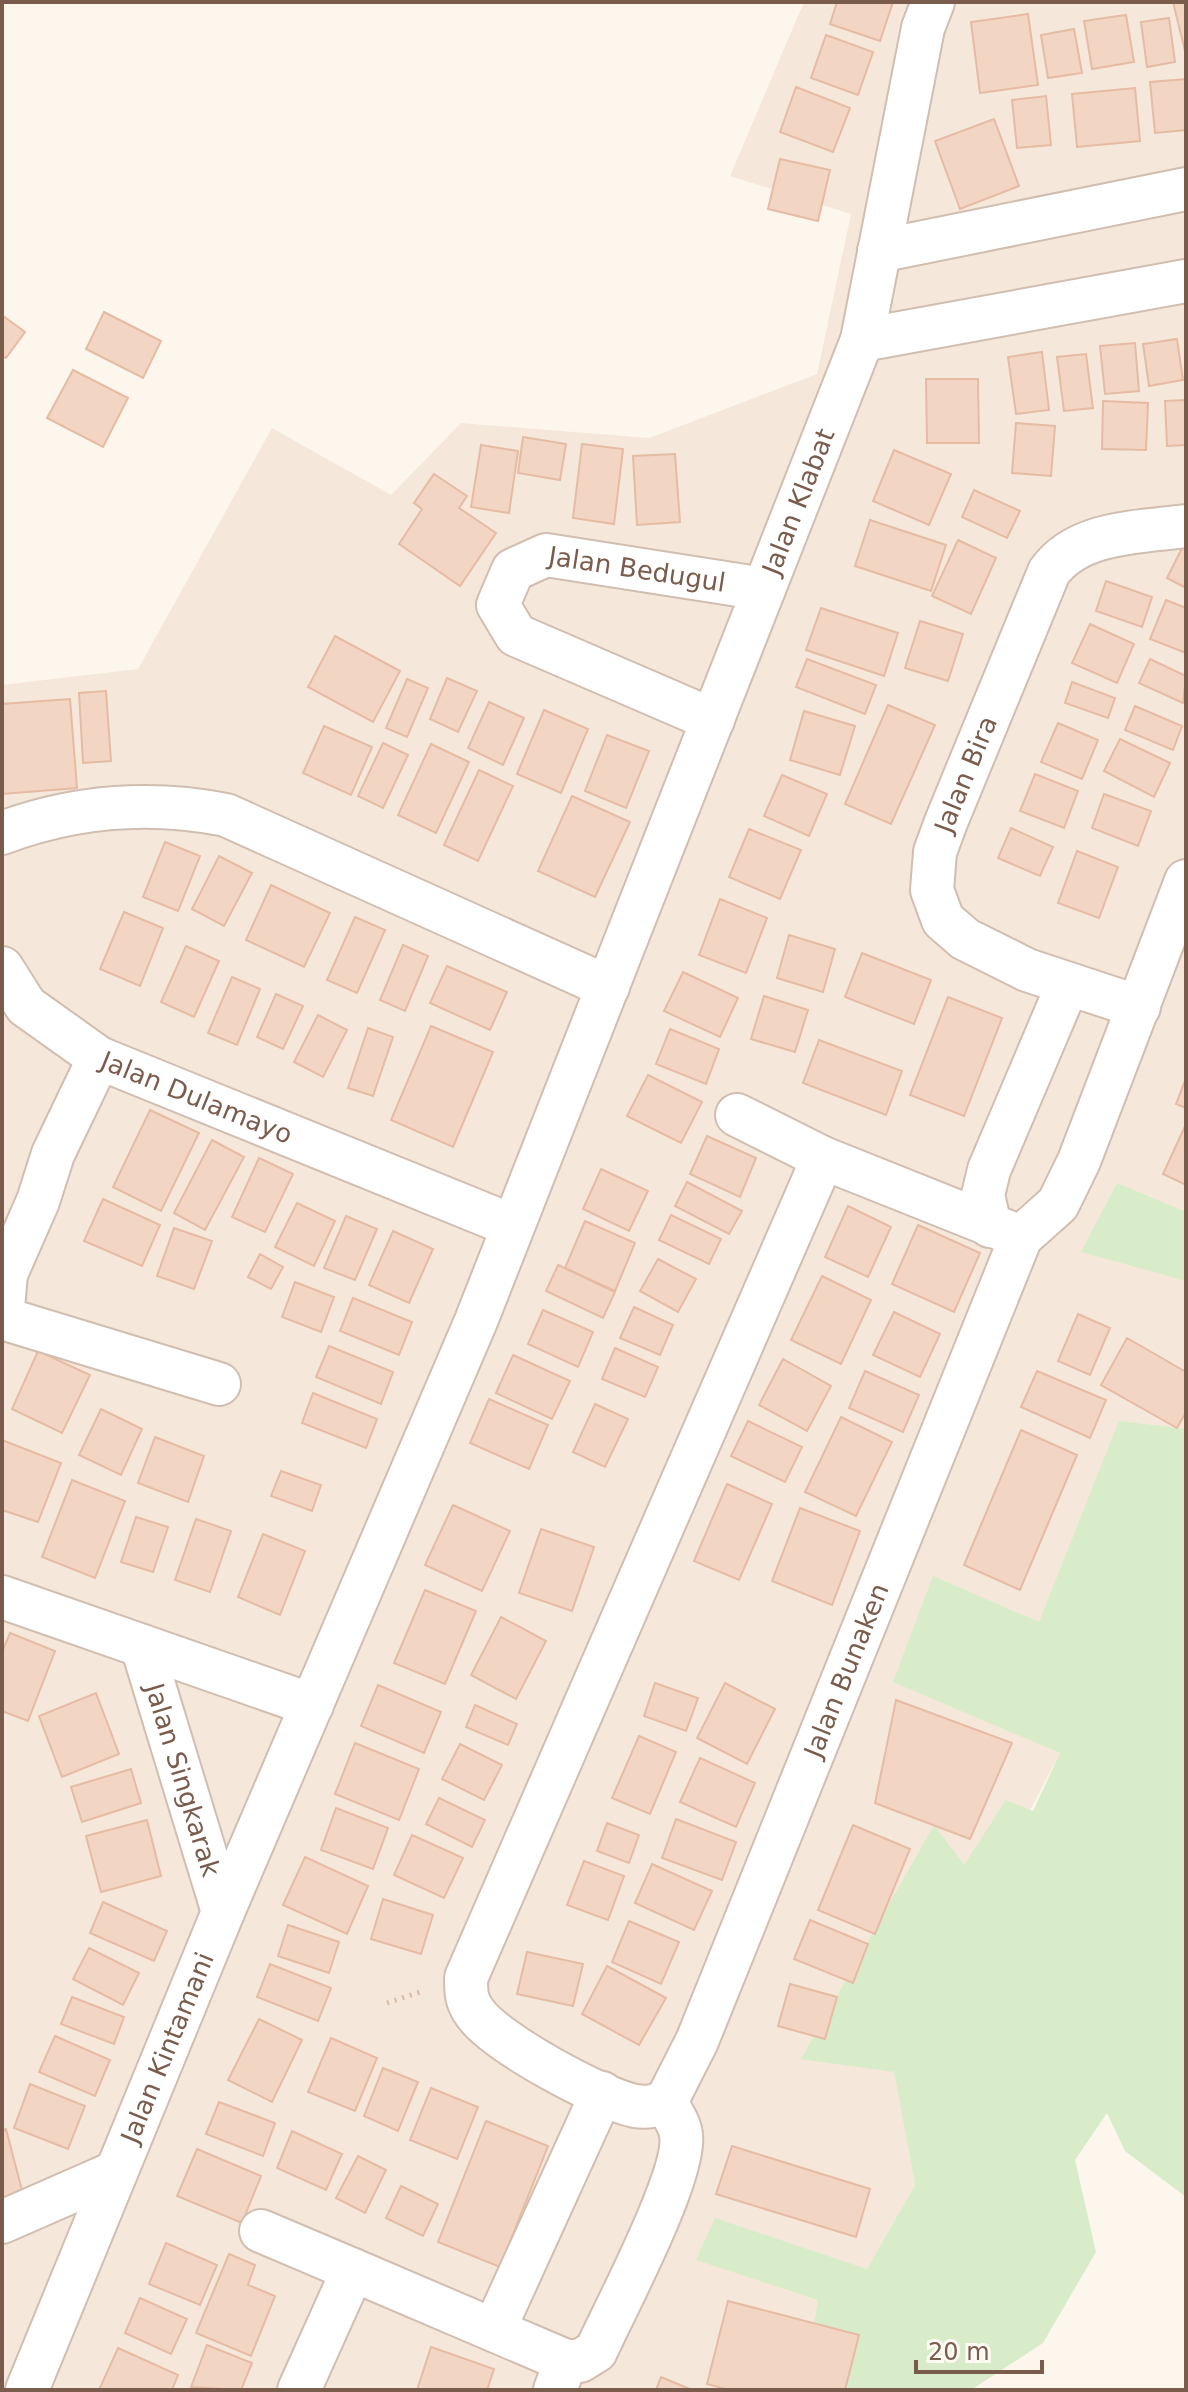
<svg xmlns="http://www.w3.org/2000/svg" width="1188" height="2392" font-family="'DejaVu Sans',sans-serif">
	<style>
		.residential { fill: #f5e8da }
		.green { fill: #d8ecc9 }
		.building { fill: #f3d5c3; stroke: #e6bba3; stroke-width: 2 }
		.lines { fill: none; stroke-linecap: round; stroke-linejoin: round }
		.minor-casing { stroke: #d1beb0; stroke-width: 46 }
		.path { stroke: #d9b8a5; stroke-width: 5; stroke-dasharray: 2 6; stroke-linecap: butt }
		.minor { stroke: #fff; stroke-width: 42 }
		.labels { text-anchor: middle; stroke-width: 8; stroke-linejoin: round; paint-order: stroke }
		.street-label { font-size: 26px; fill: #7a5c4d; stroke: #fffaf3 }
	</style>
	<rect width="100%" height="100%" fill="#fdf6ec"/>
	<!-- residential -->
	<path class="residential" d="M804,2H1186V1482L1060,1753L894,2071L915,2185L868,2269L824,2390H2V685L138,669L272,428L391,495L461,423L649,438L817,374L851,214L730,176Z"/>
	<!-- green -->
	<path class="green" d="M1117,1183L1186,1212V1281L1081,1252Z
		M1119,1421L1186,1429V2197L1125,2151L1107,2113L1075,2160L1096,2252L1043,2343L971,2390H804L818,2300L696,2260L715,2218L867,2269L915,2185L894,2072L801,2059L934,1825L964,1865L1006,1800L1033,1811L1060,1753L893,1682L933,1576L1039,1622Z"/>
	<!-- building -->
	<path class="building" d="M837,2H893L880,41L830,24Z
		M1173,2H1186V51H1185Z
		M1028,14L1038,85L980,93L971,22Z
		M1126,15L1134,62L1092,69L1084,21Z
		M1169,18L1175,62L1147,67L1141,22Z
		M1074,29L1082,73L1048,78L1041,35Z
		M826,35L873,52L858,95L811,78Z
		M1186,79V130L1155,133L1150,82Z
		M796,87L850,108L833,152L780,132Z
		M1135,88L1140,141L1077,147L1072,94Z
		M1046,96L1051,145L1017,148L1012,100Z
		M994,119L1019,186L960,209L935,141Z
		M780,159L830,170L818,221L768,209Z
		M104,312L161,341L143,378L86,349Z
		M2,315L25,332L6,358L2,356Z
		M1177,339L1183,380L1149,386L1143,344Z
		M1135,343L1139,391L1105,394L1100,346Z
		M1042,352L1049,410L1016,414L1008,357Z
		M1086,354L1093,408L1064,411L1057,357Z
		M73,370L128,398L103,447L47,418Z
		M926,379H978L979,443H927Z
		M1186,400V445L1167,446L1165,401Z
		M1103,401L1148,403L1146,450L1102,449Z
		M1016,423L1055,426L1051,476L1012,473Z
		M523,437L566,444L560,480L518,473Z
		M582,444L623,449L614,524L573,518Z
		M481,445L518,451L509,513L471,507Z
		M894,450L951,474L929,525L873,501Z
		M675,454L680,522L637,525L633,456Z
		M434,474L467,496L459,508L496,533L460,586L399,544L422,509L414,503Z
		M974,490L1020,511L1007,538L962,517Z
		M870,520L946,545L931,591L855,566Z
		M958,540L996,558L971,614L932,596Z
		M1186,540V588L1167,578Z
		M1106,581L1152,597L1142,627L1096,611Z
		M1166,600L1186,608V653L1150,639Z
		M821,608L898,633L884,676L806,650Z
		M920,621L963,634L948,681L905,668Z
		M1090,624L1134,644L1117,683L1072,663Z
		M335,636L400,671L373,722L308,687Z
		M807,659L876,685L865,714L796,687Z
		M1150,659L1186,676L1183,703L1139,683Z
		M447,678L477,691L458,732L430,719Z
		M407,679L428,688L407,737L386,728Z
		M1072,682L1115,698L1108,718L1065,703Z
		M106,691L111,761L83,763L79,693Z
		M70,699L77,788L2,794V704Z
		M489,702L524,718L503,765L468,748Z
		M888,705L935,725L891,824L845,804Z
		M1135,706L1182,726L1173,750L1125,730Z
		M544,710L588,729L561,793L517,774Z
		M804,711L855,726L840,775L790,760Z
		M1058,723L1098,740L1082,779L1041,762Z
		M324,726L372,747L351,795L303,773Z
		M607,735L649,751L626,808L585,791Z
		M1120,739L1170,763L1154,797L1104,771Z
		M383,743L408,755L383,808L358,796Z
		M431,744L469,762L436,833L398,815Z
		M479,770L513,786L478,861L444,845Z
		M1035,774L1078,791L1064,828L1020,811Z
		M782,775L827,794L809,836L764,816Z
		M1104,794L1151,811L1138,846L1092,828Z
		M572,796L630,822L595,897L538,871Z
		M1011,828L1053,847L1040,876L998,858Z
		M749,829L801,850L780,899L729,877Z
		M165,842L200,856L178,911L143,897Z
		M1077,851L1118,867L1099,918L1058,903Z
		M219,856L252,873L224,926L192,909Z
		M271,885L330,913L304,967L246,940Z
		M720,899L767,918L746,973L699,955Z
		M124,912L163,928L140,986L100,969Z
		M355,917L385,930L357,993L327,980Z
		M789,935L835,949L823,992L777,978Z
		M403,945L428,956L405,1011L380,1000Z
		M186,946L219,961L194,1017L161,1002Z
		M862,953L931,980L914,1024L845,997Z
		M447,966L507,992L490,1030L430,1003Z
		M683,972L738,998L720,1037L664,1011Z
		M232,977L260,989L237,1045L208,1033Z
		M276,994L303,1006L283,1049L257,1037Z
		M764,996L808,1010L795,1052L751,1039Z
		M948,997L1002,1018L964,1116L910,1095Z
		M318,1015L347,1030L323,1077L294,1062Z
		M431,1026L493,1052L453,1147L391,1120Z
		M368,1028L393,1037L373,1096L348,1088Z
		M670,1029L719,1049L706,1084L656,1064Z
		M819,1040L902,1071L886,1115L803,1083Z
		M648,1075L702,1102L681,1143L627,1116Z
		M1186,1078V1108L1176,1104Z
		M150,1110L199,1133L161,1211L113,1187Z
		M1186,1124V1185L1163,1174Z
		M707,1136L756,1158L740,1197L690,1174Z
		M212,1140L244,1157L205,1230L174,1213Z
		M259,1158L293,1174L265,1232L232,1217Z
		M601,1169L648,1191L629,1231L583,1209Z
		M687,1182L742,1211L729,1234L675,1206Z
		M103,1199L160,1225L142,1266L84,1241Z
		M297,1203L335,1221L314,1266L275,1247Z
		M848,1206L891,1227L868,1277L825,1257Z
		M671,1215L721,1239L709,1264L659,1240Z
		M346,1216L377,1229L355,1280L324,1268Z
		M585,1221L635,1243L615,1291L565,1268Z
		M918,1225L980,1253L954,1312L892,1284Z
		M174,1228L212,1241L194,1289L157,1276Z
		M393,1231L433,1249L409,1303L369,1285Z
		M260,1254L283,1267L271,1289L248,1277Z
		M658,1259L696,1279L678,1312L640,1291Z
		M558,1265L615,1292L603,1318L546,1291Z
		M822,1276L871,1300L841,1364L791,1340Z
		M295,1282L334,1297L321,1332L282,1317Z
		M353,1298L412,1322L399,1355L340,1331Z
		M634,1307L673,1325L660,1355L620,1338Z
		M543,1310L593,1332L578,1367L528,1344Z
		M894,1312L940,1334L920,1377L873,1355Z
		M1078,1314L1110,1328L1090,1375L1058,1361Z
		M1127,1338L1186,1372V1412L1177,1428L1101,1385Z
		M329,1346L393,1372L381,1404L316,1377Z
		M615,1348L658,1367L645,1397L602,1379Z
		M38,1351L90,1375L62,1433L12,1409Z
		M513,1355L570,1381L552,1419L496,1393Z
		M783,1359L831,1386L807,1431L759,1405Z
		M865,1371L919,1395L903,1432L849,1408Z
		M1037,1371L1106,1400L1090,1438L1021,1407Z
		M313,1393L377,1419L366,1448L302,1423Z
		M489,1399L548,1425L529,1469L470,1443Z
		M595,1404L628,1419L605,1467L573,1452Z
		M101,1409L142,1429L121,1475L79,1455Z
		M841,1417L892,1442L856,1516L805,1492Z
		M748,1421L802,1447L785,1482L731,1456Z
		M1021,1430L1077,1455L1020,1590L964,1565Z
		M155,1437L204,1456L188,1502L138,1483Z
		M2,1440L61,1463L38,1522L2,1510Z
		M281,1471L321,1485L312,1511L271,1496Z
		M72,1480L125,1501L95,1578L42,1557Z
		M727,1484L772,1504L739,1580L694,1561Z
		M453,1505L510,1531L482,1591L425,1565Z
		M800,1508L860,1531L832,1605L772,1581Z
		M136,1517L168,1527L153,1572L121,1562Z
		M196,1519L231,1531L210,1592L175,1580Z
		M541,1529L594,1547L572,1611L519,1593Z
		M263,1534L305,1551L280,1615L238,1597Z
		M425,1590L476,1611L445,1684L394,1663Z
		M501,1617L546,1641L516,1699L471,1675Z
		M10,1633L55,1651L28,1721L2,1711V1652Z
		M655,1683L698,1698L686,1731L644,1716Z
		M725,1683L775,1709L747,1764L697,1738Z
		M378,1685L441,1712L424,1753L361,1726Z
		M96,1693L119,1754L62,1777L39,1716Z
		M896,1700L1012,1743L970,1839L875,1803Z
		M475,1705L517,1724L508,1745L466,1727Z
		M639,1736L676,1752L650,1814L612,1798Z
		M355,1743L419,1769L399,1820L335,1794Z
		M460,1744L502,1765L484,1800L442,1779Z
		M700,1758L755,1783L736,1827L680,1802Z
		M131,1769L141,1803L82,1822L71,1787Z
		M439,1798L485,1820L472,1847L426,1824Z
		M336,1808L388,1828L373,1869L321,1850Z
		M676,1819L736,1842L722,1880L662,1858Z
		M147,1820L161,1876L101,1892L86,1836Z
		M607,1823L639,1835L629,1863L597,1851Z
		M853,1825L910,1849L875,1934L818,1910Z
		M412,1835L463,1858L444,1898L394,1875Z
		M305,1857L368,1886L347,1934L283,1905Z
		M584,1861L624,1876L608,1920L567,1905Z
		M652,1864L712,1891L694,1930L635,1903Z
		M383,1899L433,1915L421,1954L371,1939Z
		M103,1902L167,1931L154,1961L90,1933Z
		M810,1920L868,1944L853,1983L794,1959Z
		M629,1921L679,1942L661,1984L612,1962Z
		M288,1925L339,1942L329,1973L278,1956Z
		M89,1948L139,1973L123,2005L73,1979Z
		M527,1952L583,1964L573,2006L517,1994Z
		M270,1964L331,1988L318,2021L257,1997Z
		M607,1966L666,1998L639,2045L582,2014Z
		M790,1984L837,1997L825,2039L778,2026Z
		M72,1997L124,2017L114,2044L61,2024Z
		M259,2019L302,2040L272,2102L228,2080Z
		M55,2036L110,2060L95,2096L39,2072Z
		M331,2038L377,2058L355,2111L308,2092Z
		M383,2068L418,2082L398,2131L364,2116Z
		M30,2084L85,2106L68,2149L14,2128Z
		M431,2088L478,2107L457,2159L410,2140Z
		M219,2102L275,2123L263,2156L206,2134Z
		M486,2121L548,2146L500,2267L438,2242Z
		M6,2129L24,2198L2,2204V2131Z
		M292,2131L342,2154L326,2190L277,2168Z
		M732,2146L870,2189L856,2237L716,2194Z
		M197,2149L261,2176L242,2223L177,2196Z
		M358,2156L386,2170L365,2213L336,2198Z
		M401,2186L438,2204L423,2236L386,2218Z
		M166,2243L217,2265L200,2305L149,2284Z
		M229,2254L255,2265L248,2285L275,2296L251,2356L196,2333Z
		M140,2298L187,2319L171,2354L125,2333Z
		M728,2301L859,2335L845,2390H730L707,2384Z
		M207,2345L252,2363L241,2390L191,2387Z
		M431,2347L494,2369L487,2390H417Z
		M118,2348L178,2375L172,2390H99Z
		M661,2377L692,2390H656Z"/>
	<g class="lines">
		<defs>
			<g id="minor">
				<path d="M879,251L1186,189"/>
				<path d="M862,340L1186,281"/>
				<path id="s1" d="M713,720L516,635L498,605L513,570L546,555L764,589"/>
				<path d="M2,833C74,806 151,800 226,815L608,987"/>
				<path d="M2,968L26,1006L99,1058"/>
				<path id="s2" d="M1139,1007L1027,970L965,939L943,920L932,890L935,852L946,822L1049,572C1078,531 1140,532 1186,526"/>
				<path d="M737,1115L823,1158L1021,1237"/>
				<path d="M990,1226L983,1195L989,1170L1068,984"/>
				<path d="M2,1318L219,1384"/>
				<path id="s3" d="M2,1319L6,1274L38,1201L53,1154L99,1058L513,1226"/>
				<path d="M2,1597L312,1705"/>
				<path id="s4" d="M142,1646L223,1912"/>
				<path id="s5" d="M666,2102L697,2041L1021,1237L1058,1204L1079,1161L1186,881"/>
				<path d="M666,2102C655,2106 647,2108 635,2106C600,2099 495,2042 475,2013C466,2001 466,1992 466,1978L823,1158"/>
				<path d="M2,2222L116,2172"/>
				<path d="M261,2231L353,2270L299,2390"/>
				<path d="M353,2270L566,2361L555,2390"/>
				<path d="M494,2330L602,2093"/>
				<path d="M566,2361H580L596,2351C615,2309 687,2174 681,2135C680,2124 671,2112 666,2102"/>
				<path id="s6" d="M27,2390L223,1912L476,1321L862,340L923,28L933,2"/>
			</g>
		</defs>
		<!-- minor casing -->
		<use href="#minor" class="minor-casing"/>
		<!-- path -->
		<path class="path" d="M387,2003L423,1991"/>
		<!-- minor -->
		<use href="#minor" class="minor"/>
	</g>
	<g class="labels">
		<!-- street labels -->
		<g class="street-label">
			<text dy="9" stroke="none"><textPath href="#s6" startOffset="2040">Jalan Klabat</textPath></text>
			<text dy="9" stroke="none"><textPath href="#s1" startOffset="416">Jalan Bedugul</textPath></text>
			<text dy="9" stroke="none"><textPath href="#s2" startOffset="370">Jalan Bira</textPath></text>
			<text dy="9" stroke="none"><textPath href="#s3" startOffset="386">Jalan Dulamayo</textPath></text>
			<text dy="9" stroke="none"><textPath href="#s5" startOffset="468">Jalan Bunaken</textPath></text>
			<text dy="9" stroke="none"><textPath href="#s4" startOffset="140">Jalan Singkarak</textPath></text>
			<text dy="9" stroke="none"><textPath href="#s6" startOffset="370">Jalan Kintamani</textPath></text>
		</g>
	</g>
	<!-- border -->
	<rect width="1188" height="2392" fill="none" stroke="#7a5c4d" stroke-width="8"/>
	<!-- scale -->
	<path d="M916 2360v12h126v-12" fill="none" stroke="#7a5c4d" stroke-width="4"/>
	<text x="928" y="2360" font-size="24" fill="#7a5c4d" stroke="#fffaf3" stroke-width="6" paint-order="stroke">20 m</text>
</svg>
